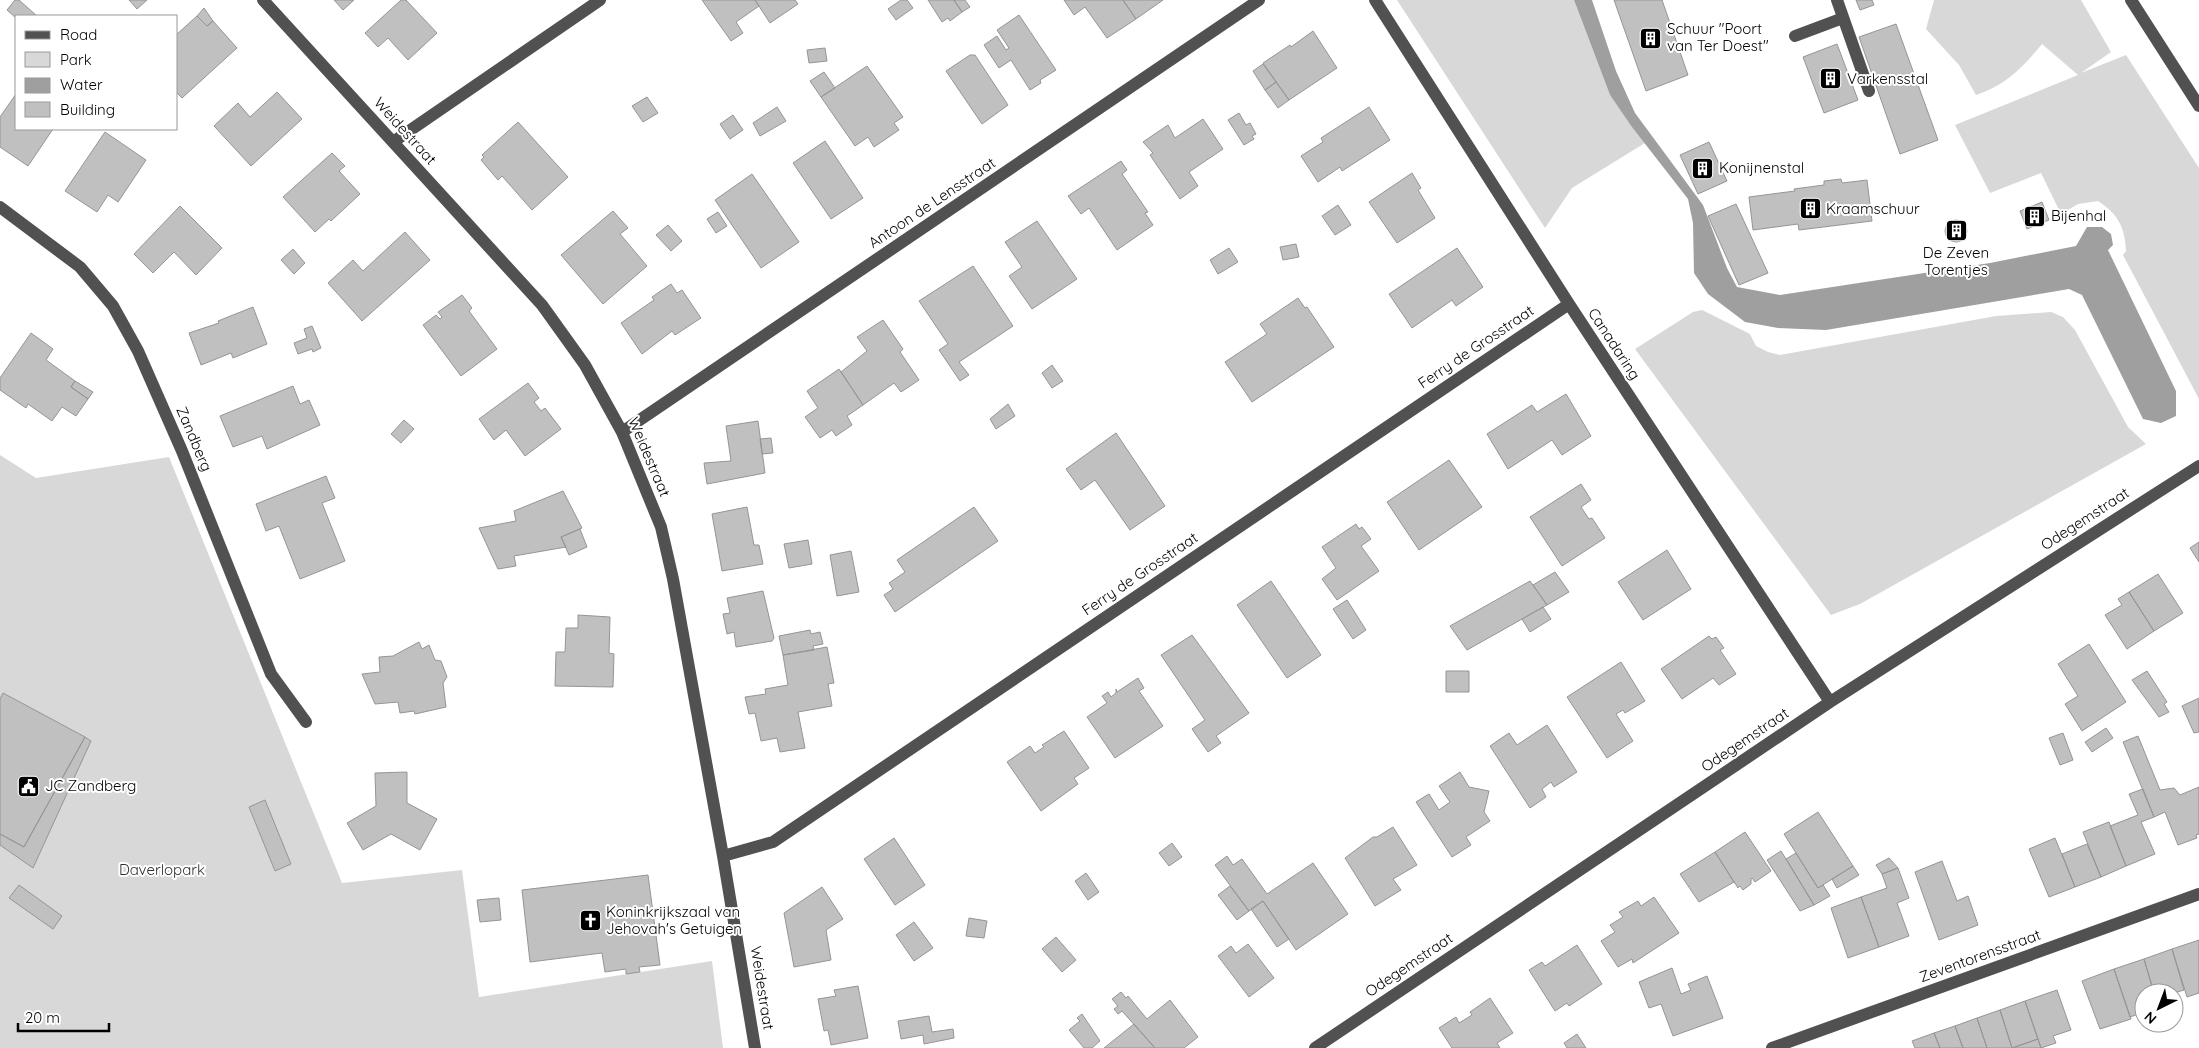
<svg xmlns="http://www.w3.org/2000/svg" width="2199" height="1048" font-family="Quicksand,sans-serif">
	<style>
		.green { fill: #d8d8d8 }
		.water { fill: #9f9f9f }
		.building { fill: #c0c0c0; stroke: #959595 }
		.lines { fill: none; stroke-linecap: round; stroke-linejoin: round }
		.minor { stroke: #515151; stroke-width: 12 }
		.labels { text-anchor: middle; stroke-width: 4; stroke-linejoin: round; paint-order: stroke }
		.poi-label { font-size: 15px; fill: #000; stroke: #fff; text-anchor: start }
		.street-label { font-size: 15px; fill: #000; stroke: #fff }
		.park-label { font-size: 15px; fill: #2f2f2f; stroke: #fff }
	</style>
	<rect width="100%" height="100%" fill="#fff"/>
	<!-- green -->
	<path class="green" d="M1397,0H1574L1610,95L1645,143L1572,188L1545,228Z
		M1934,0H2081L2111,52L2081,73L2126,55L2199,168V399L2123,255L2126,251C2125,227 2118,214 2098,201L2078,204L2061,214L2041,173L1990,193L1955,125L2078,75L2042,44C2022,68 2006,85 1976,95L1959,65L1926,29Z
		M1702,310L1750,334L1756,346L1768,352L1780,355L1996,316L2051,312L2063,317L2075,330L2128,427L2146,444L1860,604L1831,615L1635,349L1693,312Z
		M0,455L36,478L169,457L342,883L462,870L479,997L712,961L723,1048H0Z"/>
	<!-- water -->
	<path class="water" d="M1574,0H1592L1616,71L1635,113L1703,205L1727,268L1737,287L1780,295L1990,263L2076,246L2087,227H2102L2111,234L2113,245L2108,250L2176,391V416L2161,423L2143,419L2082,295L2069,289L1826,330L1778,328L1745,322L1708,294L1694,273L1693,223L1688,199L1632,127L1610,95Z"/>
	<!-- building -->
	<path class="building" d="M15,0H19L37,16H16V18L7,10Z
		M129,0H147L137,9Z
		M334,0H354L343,10Z
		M401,0H406L437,33L408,60L388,38L378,47L365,33Z
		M702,0H755L759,6L736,22L743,33L731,41Z
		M755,0H795L798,4L770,23Z
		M901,0H907L913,8L896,20L888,9Z
		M928,0H954L962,12L950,21L948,18L942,22Z
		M954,0H965L970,7L962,12Z
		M1064,0H1123L1136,19L1107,38L1085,7L1074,15Z
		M1123,0H1163L1136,19Z
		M1614,0H1662L1688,75L1646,91Z
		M1856,0H1872L1874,5L1860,10Z
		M204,8L213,21L207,26L197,16Z
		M1019,15L1056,70L1040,80L1041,83L1030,90L1011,60L999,68L984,45L997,36L1006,50L1009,48L997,30Z
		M197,16L207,26L213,21L237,48L182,98L176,92V35Z
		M1896,24L1938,140L1900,154L1859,37Z
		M1313,31L1337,68L1289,100L1263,63L1290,45L1291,47Z
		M1837,44L1858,100L1824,113L1803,57Z
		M825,48L827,61L809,63L807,50Z
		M970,55H975L1008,105L982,124L946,71Z
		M1263,64L1276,82L1265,90L1253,71Z
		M867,66L903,117L894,123L899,130L874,147L868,137L855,146L821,97Z
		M824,72L835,88L821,97L810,81Z
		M1276,82L1289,100L1278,108L1265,90Z
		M277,92L302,119L251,166L214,126L238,103L250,117Z
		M16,94V129H53L28,166L0,147V117Z
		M647,97L658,113L643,122L632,106Z
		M777,107L786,121L760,136L753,123Z
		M1369,107L1390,140L1342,171L1340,167L1318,182L1301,156L1323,142L1321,138Z
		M1239,113L1246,125L1250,123L1256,134L1252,136L1254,139L1244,145L1228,120Z
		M733,115L743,130L730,139L720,124Z
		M1203,119L1223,149L1189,172L1198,186L1180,199L1150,155L1153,153L1143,142L1168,125L1175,138Z
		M518,122L568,177L532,210L502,176L498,180L481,160L484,157L482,155Z
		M105,132L146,160L118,202L108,195L97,212L65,191Z
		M825,141L863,198L831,219L793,163Z
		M1709,142L1727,181L1698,194L1680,155Z
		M332,153L345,166L339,171L360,194L331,221L329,219L315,232L283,197Z
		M1121,161L1127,170L1122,174L1148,212L1145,213L1153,225L1117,250L1089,208L1081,214L1068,196Z
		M1412,173L1421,188L1418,190L1435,218L1397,243L1369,202Z
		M752,174L799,242L761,268L715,200Z
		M1841,179L1842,183L1867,180L1872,221L1799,230L1798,224L1753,230L1749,197L1795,191L1794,189L1824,185V181Z
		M2042,202L2049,220L2027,229L2020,211Z
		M1736,204L1768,273L1739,285L1708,216Z
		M1338,205L1351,225L1335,235L1322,216Z
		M180,206L222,248L196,275L174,252L153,273L134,254Z
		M613,211L628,228L620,234L647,266L603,304L561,255Z
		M718,212L727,226L716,233L707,219Z
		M1945 231a11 11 0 1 1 22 0a11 11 0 1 1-22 0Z
		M1037,221L1077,279L1032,309L1009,276L1022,267L1005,242Z
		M668,225L682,241L671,251L656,235Z
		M405,232L430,260L362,321L328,283L353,260L363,271Z
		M1296,244L1299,257L1283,260L1280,247Z
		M1229,248L1238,262L1218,274L1210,260Z
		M1457,248L1483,287L1456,306L1452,300L1412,328L1389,294Z
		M293,249L305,263L294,274L281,260Z
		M973,266L1013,326L959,362L969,375L960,381L939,350L948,344L919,301Z
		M671,284L677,293L682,290L701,318L675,335L672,331L642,354L621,323L654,300L652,297Z
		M462,295L472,308L469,311L497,349L461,376L423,325L436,315L440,319L442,317L438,312Z
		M1298,298L1305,308L1307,307L1334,347L1252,402L1225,362L1267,334L1260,324Z
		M253,307L267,344L233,358L231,353L201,365L189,333L219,323L218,321Z
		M883,320L903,349L900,352L919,380L901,392L894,383L863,405L841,372L867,351L857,337Z
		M312,326L321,348L313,352L312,349L298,354L294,343L307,338L304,329Z
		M31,333L53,349L46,360L75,381L71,387L88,399L76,416L62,407L52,421L28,404L26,408L0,390V378Z
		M1052,365L1063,381L1052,388L1042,373Z
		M839,369L863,405L847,416L852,425L836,436L832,430L820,438L805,417L818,408L807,391Z
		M75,381L93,392L88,399L71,387Z
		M528,383L539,398L534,402L541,411L545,408L561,429L525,456L506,430L494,440L479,419Z
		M293,386L300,404L309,400L320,425L267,449L262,436L233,447L220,416Z
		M1566,394L1591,436L1562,455L1552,440L1508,469L1487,434L1532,405L1537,412Z
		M1008,404L1015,416L996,429L990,419Z
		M404,420L414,429L401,443L391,434Z
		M758,421L765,473L707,484L704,463L731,461L726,426Z
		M1116,433L1165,506L1130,530L1095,480L1081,490L1066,469Z
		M771,438L773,453L762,454L760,439Z
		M1449,460L1482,507L1419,550L1387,502Z
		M326,476L335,498L322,503L345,561L300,579L279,526L266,531L256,504Z
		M1581,484L1591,500L1581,507L1589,519L1592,518L1605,538L1562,566L1530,517Z
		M563,491L582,528L561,537L566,547L514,556L516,566L498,569L479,528L516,521L514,511Z
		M747,507L754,545H759L763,564L722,571L712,514Z
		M974,507L998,541L895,612L884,595L893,589L889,583L905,572L897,560Z
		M1356,524L1359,529L1362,527L1371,539L1361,546L1379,571L1337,600L1322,579L1336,568L1322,547Z
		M580,529L587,547L569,555L561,537Z
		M808,540L812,564L789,568L784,544Z
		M2199,542V562L2190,548Z
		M1667,550L1691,589L1643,620L1618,582Z
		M851,551L859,592L837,596L830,555Z
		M1555,572L1569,592L1547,605L1533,585Z
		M2158,574L2183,613L2154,631L2129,592Z
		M1271,581L1321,655L1287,678L1237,605Z
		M1530,581L1547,605L1467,650L1450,626Z
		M763,591L774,638L772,641L736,647L734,632L727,634L723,614L730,613L727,598Z
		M2129,592L2154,631L2127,649L2105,615L2122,605L2118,599Z
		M1347,600L1366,630L1353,639L1333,609Z
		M1543,607L1551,619L1530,632L1522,619Z
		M578,615L610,617L609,653L614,654L613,687L555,686L556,652H565L566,628H578Z
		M810,630L811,634L820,632L823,644L813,646L814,650L783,655L779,636Z
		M1192,635L1249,713L1216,736L1221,743L1208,752L1192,729L1205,720L1161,655Z
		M1709,636L1712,639L1716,637L1724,648L1720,650L1736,674L1719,685L1713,678L1682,699L1661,669Z
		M419,642L422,649L429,645L435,660L441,661L447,677L443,683L446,707L415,714L414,711L400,713L398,702L375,704L362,674L380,672L379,657L393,656Z
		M2089,644L2126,702L2082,731L2065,704L2078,696L2058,664Z
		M827,647L834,683L828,684L832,706L798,712L805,748L780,752L777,738L761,741L755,713L749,714L745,697L766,694L765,689L788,685L783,655Z
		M1621,662L1645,701L1625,713L1623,710L1616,714L1633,741L1607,758L1567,697Z
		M1446,671H1469V692H1446Z
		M2147,671L2167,702L2164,704L2169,712L2159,717L2132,680Z
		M1138,678L1144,688L1139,691L1163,726L1115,758L1087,717L1107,703L1102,696L1108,692L1111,697L1116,693V689L1117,692Z
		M3,693L85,737L24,847L0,834V699Z
		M2199,698V732L2194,733L2182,706Z
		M1547,725L1577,772L1554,787L1551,782L1542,789L1546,797L1530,808L1490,746L1509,733L1517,745Z
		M2106,728L2113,738L2092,752L2085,742Z
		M1064,731L1089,768L1074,778L1078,784L1041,811L1007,762L1030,746L1035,753L1044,747L1042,745Z
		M2063,733L2073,760L2060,765L2049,738Z
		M2138,736L2160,790L2174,788L2180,795L2199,787V834L2196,835L2197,838L2178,845L2165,812L2154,817L2123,742Z
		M85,737L91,741L33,868L0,845V834L24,847Z
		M407,772V803L437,819L420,850L391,834L363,850L347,823L376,806L375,773Z
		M1460,772L1469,787L1489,791L1484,812L1490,821L1466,837L1471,845L1452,857L1416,802L1429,794L1439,810L1450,802L1439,786Z
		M2143,789L2154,817L2141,822L2155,854L2126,866L2110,826L2138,815L2129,794Z
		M265,800L291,864L275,871L249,807Z
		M1818,812L1853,866L1818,888L1784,834Z
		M2109,822L2126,866L2101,877L2083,832Z
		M1393,827L1417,865L1393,879L1401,890L1375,906L1345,858L1373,837H1377Z
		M1745,832L1771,871L1755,882L1752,878L1751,879V884L1743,890L1740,886L1738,888L1715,852Z
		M894,838L925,885L895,905L864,859Z
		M2055,838L2075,887L2049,897L2029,849Z
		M1172,843L1182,857L1169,866L1159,853Z
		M2087,844L2101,877L2075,887L2062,854Z
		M1781,851L1786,859L1814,905L1800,911L1767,860Z
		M1715,852L1734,882L1699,902L1680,874Z
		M1796,853L1818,888L1823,885L1830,896L1814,905L1786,859Z
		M1227,856L1233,865L1242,859L1267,894L1313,863L1348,914L1296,950L1263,901L1249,911L1215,865Z
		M1889,858L1898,868L1882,874L1876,865Z
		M1942,861L1957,901L1968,896L1978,925L1939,940L1915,872Z
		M1853,866L1859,875L1837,888L1832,879Z
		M1898,868L1909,898L1897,903L1909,936L1879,947L1861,897L1887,888L1882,874Z
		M1086,873L1099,892L1088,900L1075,881Z
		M648,875L660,965L639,967L640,972L626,974V969L605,972L602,953L530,962L522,890Z
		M19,885L62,916L53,929L9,898Z
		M1230,886L1249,911L1237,920L1218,895Z
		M822,887L843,919L826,930L831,960L794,967L784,913Z
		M1654,897L1679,933L1633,963L1632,959L1618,967L1601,941L1615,932L1610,925L1623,917L1619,912L1638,901L1641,906Z
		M1861,897L1879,947L1848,958L1831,908Z
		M499,898L501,920L480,922L477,900Z
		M1263,901L1289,939L1277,947L1251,909Z
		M969,918L987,921L984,938L966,936Z
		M914,922L933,948L914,961L896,935Z
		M1056,937L1076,960L1062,972L1042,949Z
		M2199,940V993L2187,997L2172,949Z
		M1248,944L1274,978L1249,997L1218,956L1231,946L1236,953Z
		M1577,945L1602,984L1569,1006L1567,1003L1555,1011L1529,970L1542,962L1545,966Z
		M2172,949L2184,990L2174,993H2154L2144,959Z
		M2144,959L2154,993H2144V1012L2130,1017L2114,969Z
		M1672,968L1681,994L1691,990L1688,984L1707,976L1723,1018L1673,1036L1661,1004L1649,1008L1639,982Z
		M2114,969L2131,1019L2100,1029L2082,981Z
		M858,986L868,1038L831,1045L828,1030L824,1031L818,999L836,996L834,990Z
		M2057,990L2071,1030L2053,1036L2056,1043L2041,1048L2025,1001Z
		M1121,992L1126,998L1128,996L1147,1019L1170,1000L1198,1037L1184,1048H1155L1122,1011L1118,1014L1114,1009L1118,1006L1112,999Z
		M1490,998L1513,1033L1497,1043L1500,1048H1452L1439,1028L1456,1017L1459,1023L1472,1015L1470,1012Z
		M2025,1001L2038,1039L2012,1048L2000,1010Z
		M2000,1010L2012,1048H1987L1977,1018Z
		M1082,1014L1100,1041L1092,1048H1084L1069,1030L1080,1021L1077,1018Z
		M929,1016L932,1032L953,1029L954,1038L924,1044L923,1035L901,1039L898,1021Z
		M1977,1018L1987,1048H1963L1955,1026Z
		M1134,1024L1155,1048H1104Z
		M1955,1026L1963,1048H1940L1934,1033Z
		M1934,1033L1940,1048H1915L1912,1041Z
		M1577,1034L1586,1048H1567L1564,1043Z
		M2038,1039L2041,1048H2012Z"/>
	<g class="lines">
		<!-- minor -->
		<path class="minor" d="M263,0L542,305L585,365L622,432L661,527L673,579L723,856L755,1048
			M1375,0L1569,304L1830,702
			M1837,0L1869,91
			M2131,0L2199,106
			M1795,36L1843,18
			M393,142L600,0
			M0,207L80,267L113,306L138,351L182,451L271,674L306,722
			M622,432L1259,0
			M723,856L773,842L1569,304
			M1315,1048L1830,702L2199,466
			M1772,1048L2199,894"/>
	</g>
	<!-- icons -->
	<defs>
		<symbol id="building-square" viewBox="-11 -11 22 22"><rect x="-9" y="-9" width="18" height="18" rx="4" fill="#000" stroke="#fff"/><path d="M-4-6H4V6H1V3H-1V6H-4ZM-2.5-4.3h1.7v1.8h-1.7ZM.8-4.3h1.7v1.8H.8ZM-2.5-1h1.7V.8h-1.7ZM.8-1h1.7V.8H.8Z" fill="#fff"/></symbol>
		<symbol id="civic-square" viewBox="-11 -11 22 22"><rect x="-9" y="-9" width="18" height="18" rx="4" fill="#000" stroke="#fff"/><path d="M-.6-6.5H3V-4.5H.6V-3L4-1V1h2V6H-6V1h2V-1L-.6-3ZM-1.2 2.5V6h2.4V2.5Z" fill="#fff"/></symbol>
		<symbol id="church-square" viewBox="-11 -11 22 22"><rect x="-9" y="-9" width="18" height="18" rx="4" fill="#000" stroke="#fff"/><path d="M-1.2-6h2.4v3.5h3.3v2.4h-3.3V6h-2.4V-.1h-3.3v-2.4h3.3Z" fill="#fff"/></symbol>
	</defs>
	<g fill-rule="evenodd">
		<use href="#building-square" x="1638" y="26" width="25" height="25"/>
		<use href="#building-square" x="1818" y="66" width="25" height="25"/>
		<use href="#building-square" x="1690" y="156" width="25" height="25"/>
		<use href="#building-square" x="1798" y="196" width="25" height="25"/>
		<use href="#building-square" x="2022" y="204" width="25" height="25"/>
		<use href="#building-square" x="1944" y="218" width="25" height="25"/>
		<use href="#civic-square" x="16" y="774" width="25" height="25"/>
		<use href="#church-square" x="578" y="908" width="25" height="25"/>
	</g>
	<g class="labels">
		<!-- poi labels -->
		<g class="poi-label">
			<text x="1667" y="34">Schuur "Poort<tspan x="1667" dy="17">van Ter Doest"</tspan></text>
			<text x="1847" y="84">Varkensstal</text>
			<text x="1719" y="173">Konijnenstal</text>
			<text x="1826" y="214">Kraamschuur</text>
			<text x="2051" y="221">Bijenhal</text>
			<text x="1956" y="258" text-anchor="middle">De Zeven<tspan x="1956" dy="17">Torentjes</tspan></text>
			<text x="45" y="791">JC Zandberg</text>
			<text x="606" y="917">Koninkrijkszaal van<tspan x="606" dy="17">Jehovah's Getuigen</tspan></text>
		</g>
		<!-- street labels -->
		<g class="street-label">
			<text transform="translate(405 131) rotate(48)" y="5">Weidestraat</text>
			<text transform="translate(932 203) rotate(-34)" y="5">Antoon de Lensstraat</text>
			<text transform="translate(1614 344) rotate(57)" y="5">Canadaring</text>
			<text transform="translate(1476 347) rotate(-34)" y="5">Ferry de Grosstraat</text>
			<text transform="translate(194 439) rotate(67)" y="5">Zandberg</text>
			<text transform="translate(649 457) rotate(67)" y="5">Weidestraat</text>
			<text transform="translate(2085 519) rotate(-33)" y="5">Odegemstraat</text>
			<text transform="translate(1140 574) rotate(-34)" y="5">Ferry de Grosstraat</text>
			<text transform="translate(1745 740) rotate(-34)" y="5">Odegemstraat</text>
			<text transform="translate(1980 956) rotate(-20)" y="5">Zeventorensstraat</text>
			<text transform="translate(1409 965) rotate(-34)" y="5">Odegemstraat</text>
			<text transform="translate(762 988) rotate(81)" y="5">Weidestraat</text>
		</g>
		<!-- park labels -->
		<g class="park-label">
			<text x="162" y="875">Daverlopark</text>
		</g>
	</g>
	<!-- legend -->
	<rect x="15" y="15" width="162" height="115" fill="#ffffff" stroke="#999999"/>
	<rect x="25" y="31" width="25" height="8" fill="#515151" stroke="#999999"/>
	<text x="60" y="40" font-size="15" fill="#000000">Road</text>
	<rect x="25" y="52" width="25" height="15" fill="#d8d8d8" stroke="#999999"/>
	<text x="60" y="65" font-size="15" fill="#000000">Park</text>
	<rect x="25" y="78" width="25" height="15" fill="#9f9f9f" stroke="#999999"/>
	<text x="60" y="90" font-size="15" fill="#000000">Water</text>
	<rect x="25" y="102" width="25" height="15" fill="#c0c0c0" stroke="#999999"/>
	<text x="60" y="115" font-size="15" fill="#000000">Building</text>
	<!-- north arrow -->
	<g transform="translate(2159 1008) rotate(222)"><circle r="24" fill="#ffffff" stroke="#999999"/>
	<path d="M0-4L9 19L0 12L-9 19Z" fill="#000000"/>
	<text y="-8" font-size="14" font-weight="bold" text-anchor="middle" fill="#000000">N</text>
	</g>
	<!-- scale -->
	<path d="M18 1023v8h91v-8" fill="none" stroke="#000000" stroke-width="2.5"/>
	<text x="25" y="1023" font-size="15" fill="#000000" stroke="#ffffff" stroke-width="4" paint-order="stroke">20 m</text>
</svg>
